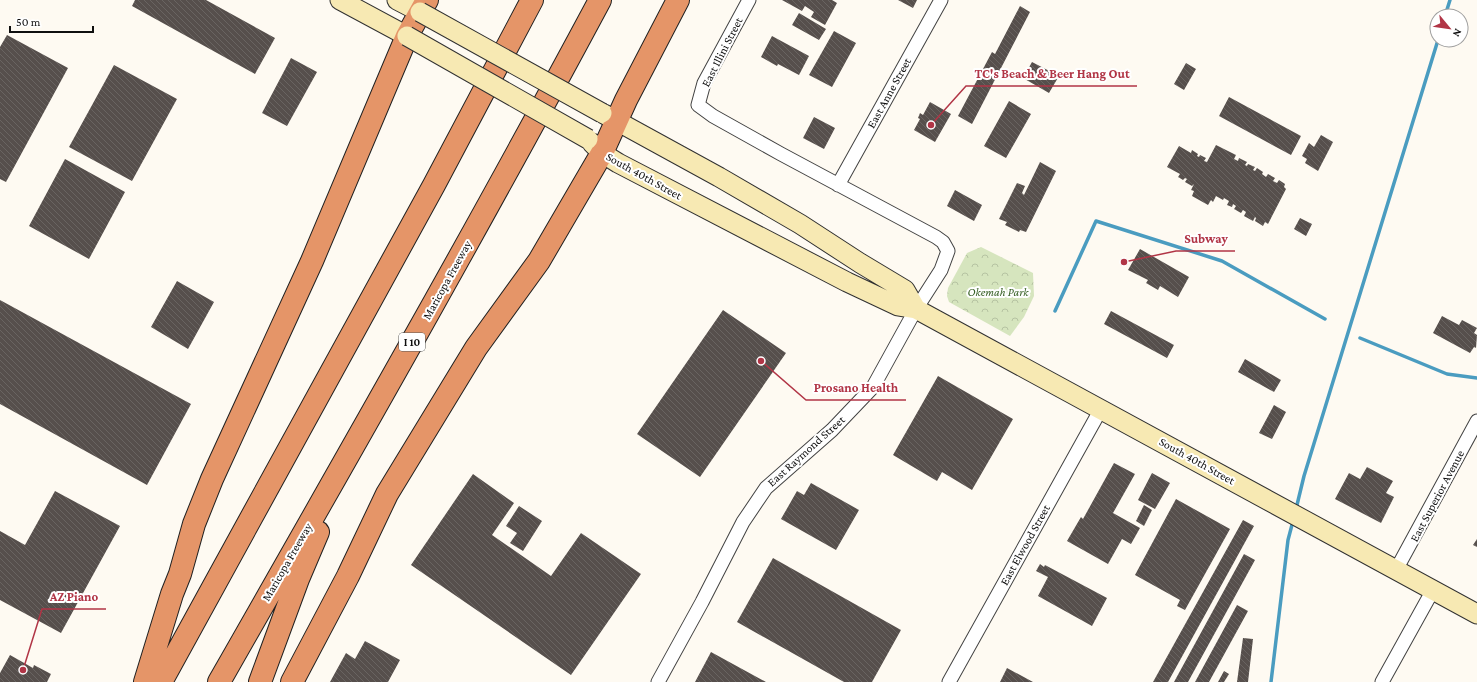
<svg xmlns="http://www.w3.org/2000/svg" width="1477" height="682" font-family="'Crimson Pro',serif">
	<style>
		.park { fill: url(#park-crowns) }
		.lines { fill: none; stroke-linecap: round; stroke-linejoin: round }
		.stream { stroke: #4a9cc0; stroke-width: 3.5 }
		.building { fill: url(#building-back-hatch) }
		.street-casing { stroke: #424242; stroke-width: 15 }
		.secondary-casing { stroke: #313131; stroke-width: 21 }
		.highway-casing { stroke: #202020; stroke-width: 24 }
		.street { stroke: #fff; stroke-width: 13 }
		.secondary { stroke: #f7e9b3; stroke-width: 19 }
		.highway { stroke: #e59568; stroke-width: 22 }
		.secondary-bridge-casing { stroke: #313131; stroke-width: 21; stroke-linecap: butt }
		.secondary-bridge { stroke: #f7e9b3; stroke-width: 19 }
		.labels { text-anchor: middle; stroke-width: 4; stroke-linejoin: round; paint-order: stroke }
		.shield { fill: #fff; stroke: #575757; stroke-width: 1 }
		.shield-label { font-size: 11px; font-weight: bold; fill: #0f0f0f }
		.street-label { font-size: 12px; fill: #0f0f0f; stroke: #fff }
		.park-label { font-size: 12px; font-style: italic; fill: #376025; stroke: #fff }
		.leader { fill: none; stroke: #b13546; stroke-width: 1.5 }
		.callout-dot { fill: #b13546; stroke: #fff; stroke-width: 1.5 }
		.callout-label { font-size: 13px; text-anchor: middle; font-weight: bold; fill: #b13546; stroke: #fff; stroke-width: 4; stroke-linejoin: round; paint-order: stroke }
	</style>
	<defs>
		<pattern id="park-crowns" width="20" height="18" patternUnits="userSpaceOnUse"><rect width="20" height="18" fill="#d6e5be"/><path d="M2 6a3 3 0 1 1 6 0M12 15a3 3 0 1 1 6 0" fill="none" stroke="#b6c3a2"/></pattern>
		<pattern id="building-back-hatch" width="6" height="6" patternUnits="userSpaceOnUse"><rect width="6" height="6" fill="#564f4c"/><path d="M-1 5l2 2M0 0l6 6M5-1l2 2" fill="none" stroke="#696461"/></pattern>
	</defs>
	<rect width="100%" height="100%" fill="#fefaf2"/>
	<!-- park -->
	<path class="park" d="M981,247L1033,273L1034,296L1024,317L1010,336L949,302L947,296L948,288L967,253Z"/>
	<g class="lines">
		<!-- stream -->
		<path class="stream" d="M1445,16L1450,0
			M1055,311L1096,221L1222,261L1325,319
			M1360,338L1447,374L1477,378
			M1296,509L1304,476L1438,40
			M1271,682L1288,540L1293,521"/>
	</g>
	<!-- building -->
	<path class="building" d="M135,0H206L275,38L255,74L132,6Z
		M782,0H832L837,3L825,25L811,17L814,12L805,6L802,11Z
		M898,0H917L913,8Z
		M1020,6L1030,12L972,124L958,116L992,52L995,54Z
		M799,13L826,29L819,40L792,25Z
		M834,31L856,43L832,87L809,75Z
		M7,35L68,68L6,182L0,179V47Z
		M772,36L809,56L799,75L778,64L777,66L761,57Z
		M291,58L317,72L287,126L262,113Z
		M1032,62L1059,76L1049,93L1023,78Z
		M1186,63L1196,69L1184,90L1174,84Z
		M114,65L177,99L132,181L69,147Z
		M1229,97L1301,136L1291,155L1219,116Z
		M1009,101L1031,114L1006,158L984,146Z
		M930,102L951,114L935,142L914,130L920,119L918,118L920,113L923,115Z
		M814,117L835,128L824,149L803,138Z
		M1321,135L1333,142L1318,171L1305,163L1307,159L1302,156L1309,143L1314,147Z
		M1216,145L1236,155L1234,159L1238,161L1239,158L1247,162L1245,165L1247,166L1248,164L1255,167L1253,170L1255,171L1257,168L1263,172L1262,174L1266,177L1268,174L1275,178L1273,181L1277,183L1279,180L1285,184L1284,187L1286,189L1268,224L1265,222L1263,226L1255,221L1256,218L1255,217L1253,221L1244,216L1246,212L1243,210L1241,213L1234,209L1236,206L1233,204L1232,207L1227,205L1229,201L1224,198L1223,200L1216,196L1213,202L1211,200L1208,205L1192,196L1194,191L1191,190L1194,184L1192,186L1185,182L1187,179L1185,178L1183,180L1178,177L1180,174L1167,167L1179,146L1191,153L1192,150L1198,154L1197,156L1199,157L1200,155L1206,158L1204,161L1207,162Z
		M65,159L125,192L89,259L29,226Z
		M1040,162L1056,171L1026,232L1020,230L1019,232L1005,225L1007,222L999,219L1017,183L1025,186L1022,193L1024,195Z
		M955,190L982,205L974,221L947,206Z
		M1300,218L1312,224L1306,236L1294,229Z
		M1140,249L1189,277L1178,297L1160,286L1158,290L1146,283L1148,280L1128,270Z
		M177,281L214,302L188,349L151,327Z
		M0,300L191,404L147,485L0,404Z
		M723,310L786,353L700,477L637,434Z
		M1111,311L1174,345L1167,358L1104,324Z
		M1442,316L1459,325L1462,320L1477,328L1474,333L1477,335L1476,348L1474,347L1470,353L1433,333Z
		M1245,359L1281,380L1274,392L1238,372Z
		M938,376L1013,419L972,490L942,472L937,481L893,455Z
		M1274,405L1286,412L1272,439L1259,433Z
		M1114,463L1135,474L1113,513L1140,528L1131,544L1122,539L1108,564L1067,541L1081,517L1083,519Z
		M1367,467L1393,481L1386,493L1394,497L1381,523L1335,499L1349,473L1360,479Z
		M1152,473L1170,483L1155,509L1138,500Z
		M473,474L514,503L492,535L551,576L581,533L641,574L571,675L411,565Z
		M811,483L859,510L836,550L781,519L797,491L804,495Z
		M55,491L120,526L61,633L0,600V531L25,545Z
		M1176,499L1230,529L1185,610L1177,606L1180,600L1135,575Z
		M1144,505L1152,510L1144,526L1136,521Z
		M519,506L542,521L523,551L510,543L517,533L506,526Z
		M1243,520L1254,526L1168,682H1153Z
		M1477,539V547L1473,545Z
		M1244,554L1255,560L1188,682H1174Z
		M773,558L901,630L872,682H844L737,622Z
		M1040,564L1044,567L1045,565L1107,598L1092,626L1038,596L1048,577L1036,571Z
		M1237,605L1248,611L1209,682H1195Z
		M1243,638L1253,639L1248,682H1237Z
		M365,641L400,660L388,682H330L346,653L355,659Z
		M711,652L766,682H695Z
		M10,655L33,668L34,665L51,674L47,682H0V673Z
		M1007,668L1033,682H1000Z
		M1224,671L1229,674L1224,682H1218Z"/>
	<g class="lines">
		<defs>
			<path id="street" d="M838,185L941,0
				M1396,570L1477,421
				M658,682L702,602L743,522L766,488L832,430L873,387L916,309L941,270L948,251L943,242L936,237L781,154L713,116L698,105L704,83L749,0
				M949,682L1101,409
				M1382,682L1433,590"/>
			<path id="secondary" d="M340,0L407,36
				M397,0L420,12
				M604,114L719,177L800,224L860,263L905,290L916,309
				M592,143L602,153L618,163L847,282L898,306L916,309L1477,614"/>
			<path id="highway" d="M145,682L172,594L180,574L194,524L212,479L312,261L407,36L427,0
				M161,682L434,185L532,0
				M219,682C348,456 477,230 600,0
				M260,682L298,579L318,532
				M292,682L348,576L387,494L476,348L539,261L602,153L626,100L678,0"/>
		</defs>
		<!-- street casing -->
		<use href="#street" class="street-casing"/>
		<!-- secondary casing -->
		<use href="#secondary" class="secondary-casing"/>
		<!-- highway casing -->
		<use href="#highway" class="highway-casing"/>
		<!-- street -->
		<use href="#street" class="street"/>
		<!-- secondary -->
		<use href="#secondary" class="secondary"/>
		<!-- highway -->
		<use href="#highway" class="highway"/>
		<defs>
			<path id="secondary-bridge" d="M420,12L602,113
				M407,36L588,139"/>
		</defs>
		<!-- secondary-bridge casing -->
		<use href="#secondary-bridge" class="secondary-bridge-casing"/>
		<!-- secondary-bridge -->
		<use href="#secondary-bridge" class="secondary-bridge"/>
	</g>
	<g class="labels">
		<!-- shield labels -->
		<rect class="shield" x="399" y="333" width="26" height="18" rx="3"/>
		<g class="shield-label">
			<text x="412" y="346">I 10</text>
		</g>
		<!-- street labels -->
		<g class="street-label">
			<text transform="translate(722 52) rotate(-63)" y="4">East Illini Street</text>
			<text transform="translate(889 93) rotate(-61)" y="4">East Anne Street</text>
			<text transform="translate(644 176) rotate(29)" y="4">South 40th Street</text>
			<text transform="translate(447 280) rotate(-61)" y="4">Maricopa Freeway</text>
			<text transform="translate(806 451) rotate(-42)" y="4">East Raymond Street</text>
			<text transform="translate(1197 461) rotate(29)" y="4">South 40th Street</text>
			<text transform="translate(1437 496) rotate(-62)" y="4">East Superior Avenue</text>
			<text transform="translate(1025 545) rotate(-61)" y="4">East Elwood Street</text>
			<text transform="translate(287 562) rotate(-60)" y="4">Maricopa Freeway</text>
		</g>
		<!-- park labels -->
		<g class="park-label">
			<text x="998" y="296">Okemah Park</text>
		</g>
	</g>
	<!-- callouts -->
	<path class="leader" d="M931 125L966 86H1137M1124 262L1176 251H1235M761 361L806 400H906M23 670L42 609H106"/>
	<g class="callout-dot">
		<circle cx="931" cy="125" r="4"/>
		<circle cx="1124" cy="262" r="4"/>
		<circle cx="761" cy="361" r="4"/>
		<circle cx="23" cy="670" r="4"/>
	</g>
	<g class="callout-label">
		<text x="1052" y="78">TC's Beach &amp; Beer Hang Out</text>
		<text x="1206" y="243">Subway</text>
		<text x="856" y="392">Prosano Health</text>
		<text x="74" y="601">AZ Piano</text>
	</g>
	<!-- north arrow -->
	<g transform="translate(1449 28) rotate(119)"><circle r="19" fill="#ffffff" stroke="#9f9f9f"/>
	<path d="M0-3L7 15L0 10L-7 15Z" fill="#b13546"/>
	<text y="-6" font-size="11" font-weight="bold" text-anchor="middle" fill="#0f0f0f">N</text>
	</g>
	<!-- scale -->
	<path d="M10 26v6h83v-6" fill="none" stroke="#0f0f0f" stroke-width="2"/>
	<text x="16" y="26" font-size="12" fill="#0f0f0f" stroke="#ffffff" stroke-width="3" paint-order="stroke">50 m</text>
</svg>
